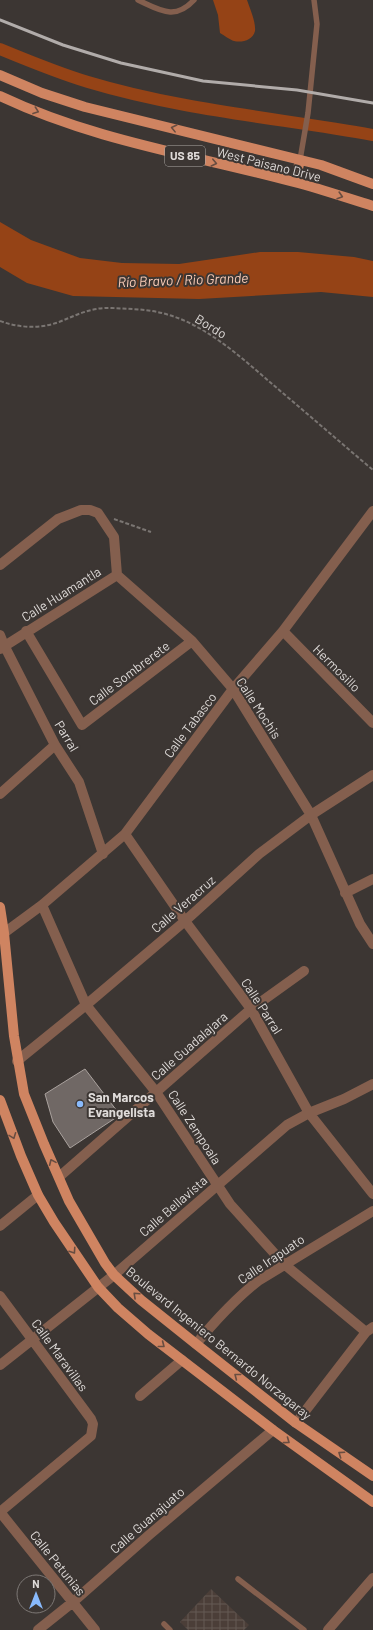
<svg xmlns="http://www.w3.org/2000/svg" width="373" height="1630" font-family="Barlow,sans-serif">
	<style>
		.industrial { fill: url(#industrial-grid) }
		.water { fill: #954316 }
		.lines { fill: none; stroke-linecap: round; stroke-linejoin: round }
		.canal { stroke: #954316; stroke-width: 12 }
		.building { fill: #706865; stroke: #aaa29e }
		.path { stroke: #7a7572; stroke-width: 2; stroke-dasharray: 4 2; stroke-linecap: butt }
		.service { stroke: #845f4e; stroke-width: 5.5 }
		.minor { stroke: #845f4e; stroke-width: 10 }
		.tertiary { stroke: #845f4e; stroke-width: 10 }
		.primary { stroke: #cf8461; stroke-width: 10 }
		.rail { stroke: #b1acaa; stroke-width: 3 }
		.oneway { stroke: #684d41 }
		.poi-dot { fill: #89bafc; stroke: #3c3633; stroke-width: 1.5 }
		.labels { text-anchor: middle; stroke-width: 4; stroke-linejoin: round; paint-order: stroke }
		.shield { fill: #3c3633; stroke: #aeaaa7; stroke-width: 1 }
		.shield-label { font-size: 12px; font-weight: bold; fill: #dfdbd9 }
		.street-label { font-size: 13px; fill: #dfdbd9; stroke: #3c3633 }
		.poi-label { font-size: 13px; font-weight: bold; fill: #dfdbd9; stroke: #3c3633; text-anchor: start }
		.water-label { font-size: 14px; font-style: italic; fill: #fccdb8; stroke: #3c3633 }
	</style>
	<defs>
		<pattern id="industrial-grid" width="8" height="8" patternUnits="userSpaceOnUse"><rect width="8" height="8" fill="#4b3e38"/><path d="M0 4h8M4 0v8" fill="none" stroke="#645954"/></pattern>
	</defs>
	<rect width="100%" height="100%" fill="#3c3633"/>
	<!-- industrial -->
	<path class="industrial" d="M211,1589L249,1625L244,1630H188L180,1622Z"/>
	<!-- water -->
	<path class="water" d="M213,0H247C250,9 256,22 255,31C253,40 242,43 234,41C230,40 224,35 220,33L218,15Z
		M0,222L31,240L80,258L122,263L179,264L260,252H298L354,257L373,261V297L321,292L199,299L73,296L27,283L0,267Z"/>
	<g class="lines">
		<!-- canal -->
		<path class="canal" d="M0,49C29,61 58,73 88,82C181,110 278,118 373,135"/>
	</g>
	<!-- building -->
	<path class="building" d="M85,1069L120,1115L70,1148L53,1122L45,1094Z"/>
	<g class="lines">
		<!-- path -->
		<path class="path" d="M0,321C19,328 40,329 59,322C77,315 91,307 112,308C131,309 150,309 169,315C210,327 246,362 278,389C310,416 341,443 373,470
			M114,519L151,532"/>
		<!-- service -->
		<path class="service" d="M138,0C160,10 175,21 194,0
			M300,160L308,113L317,24L314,0
			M238,1579L304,1630
			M164,1624L170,1630"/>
		<!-- minor -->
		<path class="minor" d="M0,565L58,519L81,510H90L98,513L114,537L117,575L192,641L233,689L311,815L360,924L373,944
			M26,631L82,725L192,641
			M283,631L373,723
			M0,635L4,645L55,745L79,782L103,854
			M0,649L117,575
			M0,794L55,745
			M125,834L185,921L251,1009L309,1113L373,1194
			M345,893L373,879
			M42,905L86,1005L156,1092L230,1204L284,1264L366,1332
			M4,933L42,905L125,834L233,689L283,631L373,511
			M17,1061L86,1005L185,921L259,854L311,815L373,775
			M59,1177L251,1009L304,971
			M0,1226L38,1195
			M0,1296L91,1419L93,1424L91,1436L0,1512
			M196,1344C215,1321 234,1300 258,1281L373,1211
			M0,1365L114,1275L287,1125L309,1113L344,1099L373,1084
			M140,1396L182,1360
			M296,1423L366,1332L373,1327
			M0,1512L95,1630
			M38,1630L73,1602L149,1535L273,1430"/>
		<!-- tertiary -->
		<path class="tertiary" d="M328,1630L373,1578"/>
		<!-- primary -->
		<path class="primary" d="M0,75L42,93L85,107L321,165L373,184
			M0,96C95,141 194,155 294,182C321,189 347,198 373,206
			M295,182L300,160
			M0,907L4,933L14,1036L24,1094L44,1144L69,1201L105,1263L114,1275L141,1300L196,1344L296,1423L373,1476
			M0,1100L21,1156L38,1195L54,1222L98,1287L118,1308L148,1334L273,1430L373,1502"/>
		<!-- rail -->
		<path class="rail" d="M0,20L63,45L121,63L203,81L297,90L373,103"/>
	</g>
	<!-- one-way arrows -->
	<defs><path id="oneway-chevron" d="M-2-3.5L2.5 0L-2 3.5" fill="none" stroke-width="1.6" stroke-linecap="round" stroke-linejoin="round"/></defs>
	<g class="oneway">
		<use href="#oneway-chevron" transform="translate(36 111) rotate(20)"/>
		<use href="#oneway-chevron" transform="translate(174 128) rotate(-166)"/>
		<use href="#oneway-chevron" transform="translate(214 163) rotate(13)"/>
		<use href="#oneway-chevron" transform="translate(340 196) rotate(17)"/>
		<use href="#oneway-chevron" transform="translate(13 1136) rotate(69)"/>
		<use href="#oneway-chevron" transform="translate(52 1162) rotate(-114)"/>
		<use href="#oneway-chevron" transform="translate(73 1251) rotate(56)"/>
		<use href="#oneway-chevron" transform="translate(136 1295) rotate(-137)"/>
		<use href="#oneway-chevron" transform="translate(162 1345) rotate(38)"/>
		<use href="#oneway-chevron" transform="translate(237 1376) rotate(-142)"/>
		<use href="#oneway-chevron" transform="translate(287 1441) rotate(36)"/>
		<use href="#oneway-chevron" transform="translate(341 1454) rotate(-146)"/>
	</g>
	<!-- markers -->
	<circle class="poi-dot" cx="80" cy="1104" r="4"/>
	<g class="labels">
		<!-- shield labels -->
		<rect class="shield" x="165" y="146" width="40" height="20" rx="3"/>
		<g class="shield-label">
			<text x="185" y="160">US 85</text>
		</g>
		<!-- street labels -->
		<g class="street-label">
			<text transform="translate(269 164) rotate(14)" y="5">West Paisano Drive</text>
			<text transform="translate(211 326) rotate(31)" y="5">Bordo</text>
			<text transform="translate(61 594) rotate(-32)" y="5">Calle Huamantla</text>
			<text transform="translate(337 668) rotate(45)" y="5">Hermosillo</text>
			<text transform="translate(129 673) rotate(-37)" y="5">Calle Sombrerete</text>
			<text transform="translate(259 708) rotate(57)" y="5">Calle Mochis</text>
			<text transform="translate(190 725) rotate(-53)" y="5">Calle Tabasco</text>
			<text transform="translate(67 736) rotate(59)" y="5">Parral</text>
			<text transform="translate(183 904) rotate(-41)" y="5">Calle Veracruz</text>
			<text transform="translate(262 1006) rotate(57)" y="5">Calle Parral</text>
			<text transform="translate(189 1046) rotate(-41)" y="5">Calle Guadalajara</text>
			<text transform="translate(195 1127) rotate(57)" y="5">Calle Zempoala</text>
			<text transform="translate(173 1206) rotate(-41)" y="5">Calle Bellavista</text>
			<text transform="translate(271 1259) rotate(-34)" y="5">Calle Irapuato</text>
			<text transform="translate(219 1343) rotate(39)" y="5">Boulevard Ingeniero Bernardo Norzagaray</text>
			<text transform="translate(60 1355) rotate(54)" y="5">Calle Maravillas</text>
			<text transform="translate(147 1520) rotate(-41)" y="5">Calle Guanajuato</text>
			<text transform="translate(58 1563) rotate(51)" y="5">Calle Petunias</text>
		</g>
		<!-- poi labels -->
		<g class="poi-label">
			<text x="88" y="1102">San Marcos<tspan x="88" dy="15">Evangelista</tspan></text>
		</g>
		<!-- water labels -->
		<g class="water-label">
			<text transform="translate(183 280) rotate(-2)" y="5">Río Bravo / Rio Grande</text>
		</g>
	</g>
	<!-- north arrow -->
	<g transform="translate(36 1594)"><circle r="19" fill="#3c3633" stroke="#7d7875"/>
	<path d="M0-3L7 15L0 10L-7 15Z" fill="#89bafc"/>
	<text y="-6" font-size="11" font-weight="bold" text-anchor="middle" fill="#dfdbd9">N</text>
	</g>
</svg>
